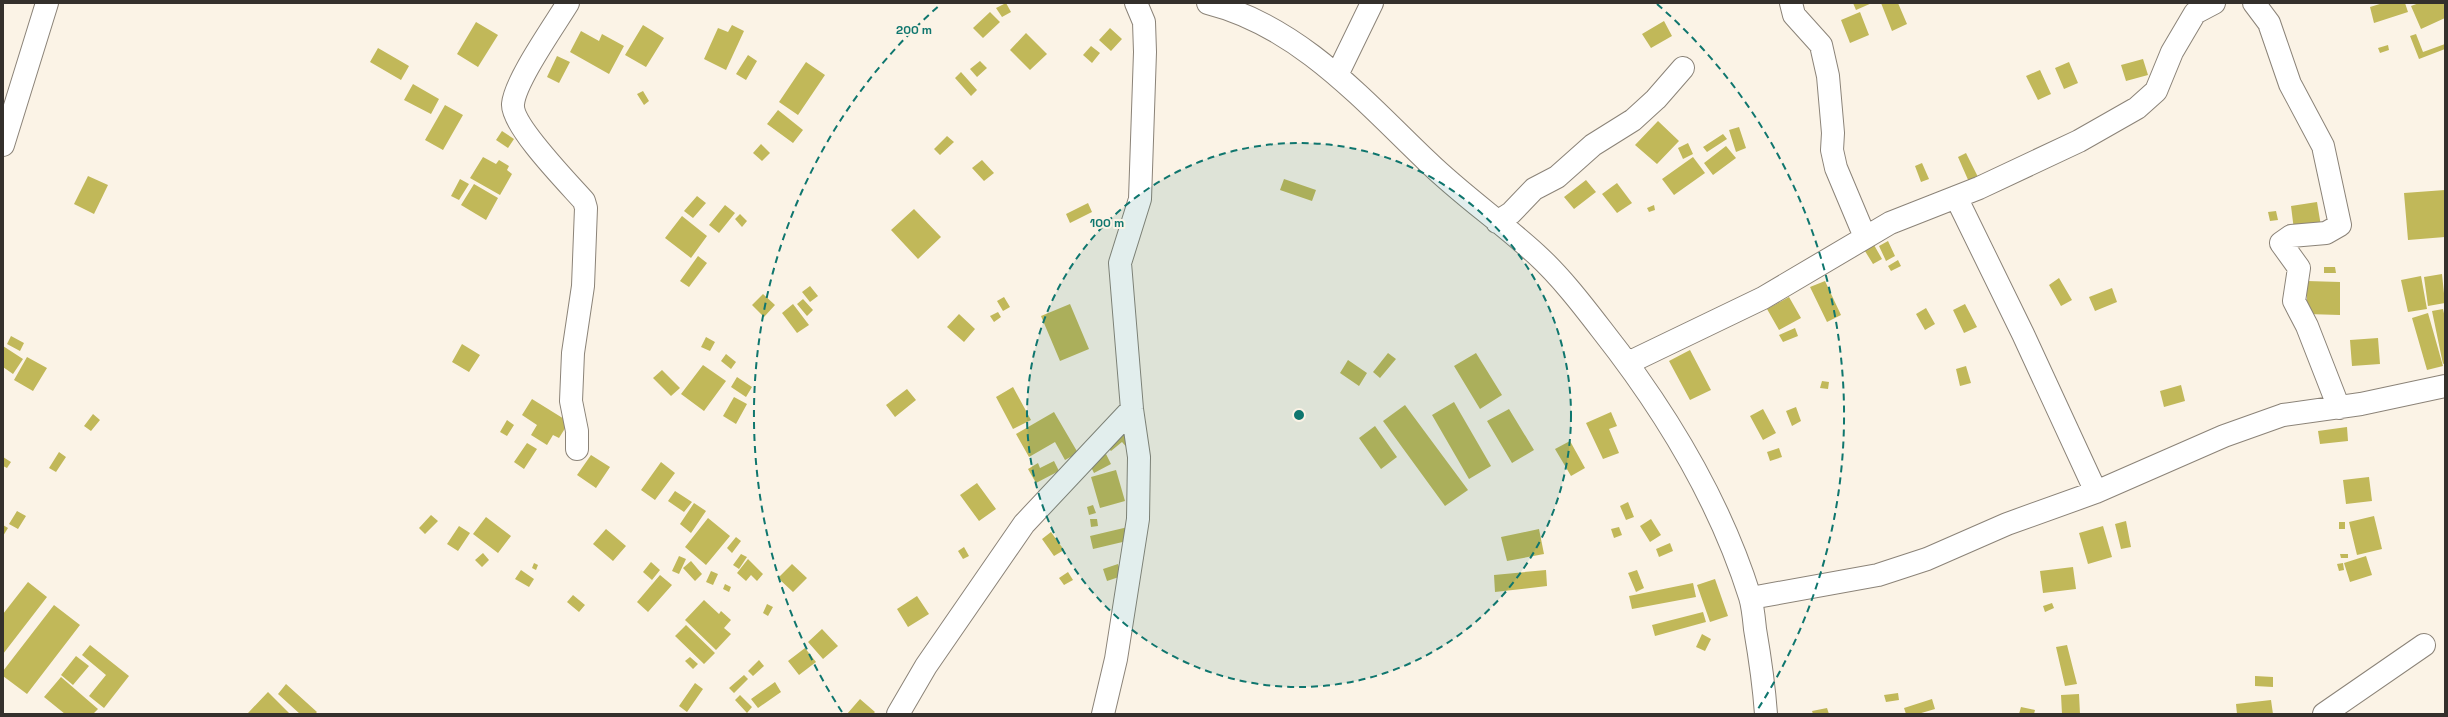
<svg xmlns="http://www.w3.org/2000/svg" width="2448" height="717" font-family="'Space Grotesk',sans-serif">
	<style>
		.building { fill: #c1b859 }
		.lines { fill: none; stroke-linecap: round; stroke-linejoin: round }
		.minor-casing { stroke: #8b8378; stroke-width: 24 }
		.minor { stroke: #fff; stroke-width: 22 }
		.ring { fill: none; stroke: #0f766e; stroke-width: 2; stroke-dasharray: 7 5 }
		.centre { fill: #0f766e; stroke: #fbf3e6; stroke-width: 2 }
		.ring-label { font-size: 12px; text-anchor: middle; font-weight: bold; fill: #0f766e; stroke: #fbf3e6; stroke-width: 4; stroke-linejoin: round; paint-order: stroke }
	</style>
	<rect width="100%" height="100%" fill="#fbf3e6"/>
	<!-- building -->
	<path class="building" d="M1006,3L1011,12L1002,17L996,8Z
		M1853,3H1872L1856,10Z
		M1881,3H1898L1907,24L1892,31Z
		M2383,3H2405L2408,12L2374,23L2370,7Z
		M2419,3H2445V18L2421,29L2411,6Z
		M990,12L1000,22L983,38L973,28Z
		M1860,12L1869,35L1850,43L1841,20Z
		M1664,21L1672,36L1651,48L1642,34Z
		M476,22L498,35L478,67L457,54Z
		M643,25L664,38L646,67L625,55Z
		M732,25L744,31L726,70L704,59L718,28L728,32Z
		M1110,28L1122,39L1111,51L1099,40Z
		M581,31L599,41L602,34L624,46L609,74L570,52Z
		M1026,33L1047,54L1030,70L1010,50Z
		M2416,34L2423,52L2445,44V49L2419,59L2410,36Z
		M2388,45L2389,50L2380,53L2378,48Z
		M1091,46L1100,53L1092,63L1083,55Z
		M378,48L409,66L401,80L370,62Z
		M748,55L757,61L746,80L736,74Z
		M557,56L570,62L559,83L547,77Z
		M2143,59L2148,75L2126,81L2121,65Z
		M980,61L987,68L977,77L970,69Z
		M806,62L825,75L798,115L779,102Z
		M2069,62L2078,83L2064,89L2055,68Z
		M2040,70L2051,94L2038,100L2026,76Z
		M961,72L977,90L971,96L955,78Z
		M413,84L439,99L431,114L404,100Z
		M643,91L649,101L644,105L637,94Z
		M445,105L463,115L443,150L425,140Z
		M778,110L803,130L793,143L767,124Z
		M1658,121L1679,141L1657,164L1635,145Z
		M1739,127L1746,148L1736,152L1729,130Z
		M502,131L514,139L508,148L496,140Z
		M1723,134L1727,139L1707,152L1703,147Z
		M947,136L954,142L940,155L934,149Z
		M1688,143L1693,154L1683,159L1678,148Z
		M761,144L770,153L762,161L753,153Z
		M1726,146L1736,158L1713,175L1704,163Z
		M1966,153L1978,177L1969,182L1958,157Z
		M483,157L496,164L499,160L509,166L507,170L512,174L500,195L470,178Z
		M1693,157L1705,173L1674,195L1662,179Z
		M982,160L994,173L984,181L972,168Z
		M1922,163L1929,179L1921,182L1915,166Z
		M88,176L108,185L94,214L74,204Z
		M460,179L469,184L459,200L451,196Z
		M1284,179L1316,190L1312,201L1280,190Z
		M1586,180L1596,192L1574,209L1564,197Z
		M1617,183L1632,203L1617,213L1602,194Z
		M474,184L498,198L486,220L461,205Z
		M2445,190V237L2408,240L2404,193Z
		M697,196L706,203L693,218L684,211Z
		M2317,202L2321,226L2294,230L2291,206Z
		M1088,203L1092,212L1070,223L1066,214Z
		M725,205L735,213L719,233L709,225Z
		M1654,205L1655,210L1649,212L1647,208Z
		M914,209L941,237L918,259L891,230Z
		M2276,211L2278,220L2270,221L2268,212Z
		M740,214L747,221L742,227L735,219Z
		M682,216L707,236L691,258L665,238Z
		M1870,238L1882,259L1873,264L1860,243Z
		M1888,241L1895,256L1886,261L1879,246Z
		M698,256L707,263L689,287L680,281Z
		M1898,260L1901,266L1891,271L1888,266Z
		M2324,267H2335L2336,273H2324Z
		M2442,274L2445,303L2428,306L2424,277Z
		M2421,276L2427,309L2408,312L2401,280Z
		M2059,278L2072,300L2061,306L2049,285Z
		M1825,281L1841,315L1827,322L1810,287Z
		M2307,281L2340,282V315L2307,314Z
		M810,286L818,296L810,302L802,292Z
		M2112,288L2117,302L2095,311L2089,297Z
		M763,294L775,305L764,317L752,305Z
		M1004,297L1010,307L1003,311L997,301Z
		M1789,297L1801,318L1779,330L1767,309Z
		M803,299L813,310L807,316L797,304Z
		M793,304L809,325L797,333L782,313Z
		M1070,304L1089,349L1060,361L1041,316Z
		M1965,304L1977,327L1964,333L1953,310Z
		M1926,308L1935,324L1925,330L1916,314Z
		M2443,309L2445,318V363L2443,364L2432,311Z
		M998,312L1001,317L994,322L990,316Z
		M2428,313L2443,366L2427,370L2412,318Z
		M959,314L975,329L964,342L947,327Z
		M1795,328L1798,336L1783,342L1779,335Z
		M11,336L24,343L20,351L7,344Z
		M706,337L715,342L710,351L701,347Z
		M2378,338L2380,364L2352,366L2350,340Z
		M462,344L480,355L469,372L452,362Z
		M3,346L23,359L13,374L3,367Z
		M1690,350L1711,390L1690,400L1669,361Z
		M1388,353L1396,359L1380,378L1373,372Z
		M1476,353L1502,395L1480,409L1454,366Z
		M726,354L736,362L731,369L721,361Z
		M27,357L47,368L33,391L14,380Z
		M1348,360L1367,373L1359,386L1340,373Z
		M703,365L726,381L704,411L681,394Z
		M1966,366L1971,383L1960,386L1956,369Z
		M662,370L680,388L671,396L653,378Z
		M737,377L752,387L746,397L731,387Z
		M1822,381L1829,382L1828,389L1820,388Z
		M2181,385L2185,401L2164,407L2160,391Z
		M1013,387L1031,420L1013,429L996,397Z
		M907,389L916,400L895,417L886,405Z
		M734,397L747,404L736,424L723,416Z
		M532,399L569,422L559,438L553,435L547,445L531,435L537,425L522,415Z
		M1454,402L1491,466L1469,479L1432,415Z
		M1405,405L1468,490L1445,506L1383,421Z
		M1796,407L1801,421L1792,426L1786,411Z
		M1509,409L1534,450L1512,463L1487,421Z
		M1763,409L1776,433L1763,440L1750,416Z
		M1054,412L1078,453L1065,460L1055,442L1029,457L1016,434Z
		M1611,412L1617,426L1609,429L1619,453L1603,459L1586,423Z
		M93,414L100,420L91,431L84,426Z
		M507,420L514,425L507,436L500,432Z
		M1375,426L1397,457L1381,469L1359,438Z
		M2347,427L2348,441L2320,444L2318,431Z
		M1124,429L1130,451L1122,442L1111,451L1105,445Z
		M1570,441L1585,468L1571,476L1555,449Z
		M527,443L537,449L524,469L514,462Z
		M1779,448L1782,457L1770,461L1767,452Z
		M59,452L66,457L56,472L49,468Z
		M1106,454L1111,464L1094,473L1089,463Z
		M591,455L610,467L596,488L577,475Z
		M3,457L11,462L7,468L3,466Z
		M1054,461L1059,471L1036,483L1028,469L1038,463L1040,468Z
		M661,462L675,473L655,500L641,490Z
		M1116,470L1125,501L1100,508L1091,477Z
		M2369,477L2372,501L2346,504L2343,480Z
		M977,483L996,509L979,521L960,495Z
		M675,491L692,502L684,512L668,501Z
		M1628,502L1634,517L1626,520L1620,506Z
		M694,503L706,511L691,533L680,524Z
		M1093,505L1096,513L1089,515L1087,507Z
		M17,511L26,516L18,529L9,524Z
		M431,515L438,521L425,534L419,528Z
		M2374,516L2382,549L2357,555L2349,522Z
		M486,517L511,536L498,553L473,534Z
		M708,518L730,536L706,565L685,547Z
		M1090,519H1097L1098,526L1091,527Z
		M1651,519L1661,535L1650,542L1640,526Z
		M2126,521L2131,547L2121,549L2115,524Z
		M2339,522H2345V529H2339Z
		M3,525L8,528L3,536Z
		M459,526L470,533L458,551L447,544Z
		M2103,526L2112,557L2088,564L2079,533Z
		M1128,527L1131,540L1093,549L1090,536Z
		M1619,527L1622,535L1614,538L1611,529Z
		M606,529L626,546L613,561L593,544Z
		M1539,529L1544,554L1507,561L1501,537Z
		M1051,532L1064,550L1054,556L1042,539Z
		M736,537L741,541L732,553L727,548Z
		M1670,543L1673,551L1659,557L1656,549Z
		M964,547L969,556L963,559L958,551Z
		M483,553L489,560L482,567L475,560Z
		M741,554L747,557L739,569L733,565Z
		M2340,554H2348V558H2341Z
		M679,556L686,559L679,574L672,571Z
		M2366,556L2372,575L2350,582L2344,563Z
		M748,559L763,574L757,581L751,575L746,581L737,573Z
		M691,561L702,574L695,581L683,568Z
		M651,562L660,570L652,580L643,572Z
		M534,563L538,565L536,570L532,568Z
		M2343,563L2344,570L2339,571L2337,564Z
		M792,564L807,578L793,592L778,578Z
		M1118,564L1122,576L1107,581L1103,569Z
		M2073,567L2076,589L2043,593L2040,571Z
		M521,570L534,579L529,587L515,579Z
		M1546,570L1547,586L1495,592L1494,575Z
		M1637,570L1644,588L1636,592L1628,573Z
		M711,571L718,574L713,585L706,582Z
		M1068,572L1073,580L1064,585L1059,578Z
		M660,575L672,585L648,612L637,602Z
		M1715,579L1728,616L1710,622L1697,585Z
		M28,582L47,597L3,654V614Z
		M1693,583L1696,597L1632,609L1629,596Z
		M725,584L731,587L729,592L723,589Z
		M573,595L585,605L579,612L567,602Z
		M917,596L929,614L908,627L897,609Z
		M704,600L719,614L721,611L731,620L724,628L731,634L716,650L685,620Z
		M2052,603L2054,608L2045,612L2043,606Z
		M767,604L773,607L768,616L763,613Z
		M54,605L80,625L27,694L3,676V671Z
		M1703,612L1706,622L1655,636L1652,625Z
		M686,625L715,653L704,664L675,636Z
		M822,629L838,646L823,659L808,642Z
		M1702,634L1711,639L1705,651L1696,647Z
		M90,645L129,676L104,708L89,696L106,675L82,655Z
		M2067,645L2077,684L2065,686L2056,647Z
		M805,648L816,662L799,675L788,661Z
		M76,656L89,666L73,685L61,675Z
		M690,657L698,664L693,669L685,661Z
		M759,660L764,666L753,676L748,671Z
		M744,675L748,679L734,693L729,688Z
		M2255,676L2273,677V687L2255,686Z
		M61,677L98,709L93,714H65L44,697Z
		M775,682L781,692L758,708L751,699Z
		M695,683L703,689L687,712L679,706Z
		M286,684L317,712L315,714H300L278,694Z
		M268,692L290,714L248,713Z
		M1898,693L1899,700L1886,702L1884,695Z
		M2079,694L2080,714H2062L2061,695Z
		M740,695L752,707L747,713L735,700Z
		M860,699L875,712L873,714H847Z
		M1932,699L1935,709L1918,714H1906L1904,708Z
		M2271,700L2273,714H2237L2236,704Z
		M2021,707L2035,710L2034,714H2019Z
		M1827,708L1829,714H1813L1812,711Z"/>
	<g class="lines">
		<defs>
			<path id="minor" d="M568,3C554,26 515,81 513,104C511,125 569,184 584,201L586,208L583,286L573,353L571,401L577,431V449
				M1208,3C1299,26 1363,100 1428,162C1462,195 1501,222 1536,254C1560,276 1581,303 1601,329C1665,410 1719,498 1750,597C1753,607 1754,619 1755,629C1760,658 1764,686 1766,714
				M1791,3L1794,15L1821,45L1828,76L1833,133L1832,150L1836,168L1865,237
				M2254,3L2269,23L2290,84L2323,146L2340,225L2326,233L2291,236L2281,243L2299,268L2294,301L2307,326L2339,408
				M1337,75L1372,3
				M3,145L47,3
				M1956,197L2023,334L2096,492
				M1497,222L1511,213L1534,189L1557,177L1593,145L1633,120L1656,99L1683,68
				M1628,363L1763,298L1890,223L1979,188L2079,141L2137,108L2156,91L2172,52L2195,13L2214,3
				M1751,598L1878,575L1927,559L2007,524L2096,492L2224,436L2283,415L2361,404L2445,386
				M898,714L926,666L1024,524L1132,409
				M1103,714L1116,659L1138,519L1139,457L1132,409L1120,263L1140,199L1145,52L1144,22L1136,3
				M2324,714L2424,645"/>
		</defs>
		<!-- minor casing -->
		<use href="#minor" class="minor-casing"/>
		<!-- minor -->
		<use href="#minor" class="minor"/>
	</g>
	<!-- distance rings -->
	<circle cx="1299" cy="415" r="272" fill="#0f766e" fill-opacity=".12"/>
	<g class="ring">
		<circle cx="1299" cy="415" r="272"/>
		<path d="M842 712A545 545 0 0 1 941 4M1657 4A545 545 0 0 1 1756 712"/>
	</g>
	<circle cx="1299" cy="415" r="6" class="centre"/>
	<g class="ring-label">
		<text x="914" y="34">200 m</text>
		<text x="1107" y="227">100 m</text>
	</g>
	<!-- border -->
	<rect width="2448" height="717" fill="none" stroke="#34302c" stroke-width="8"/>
</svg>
